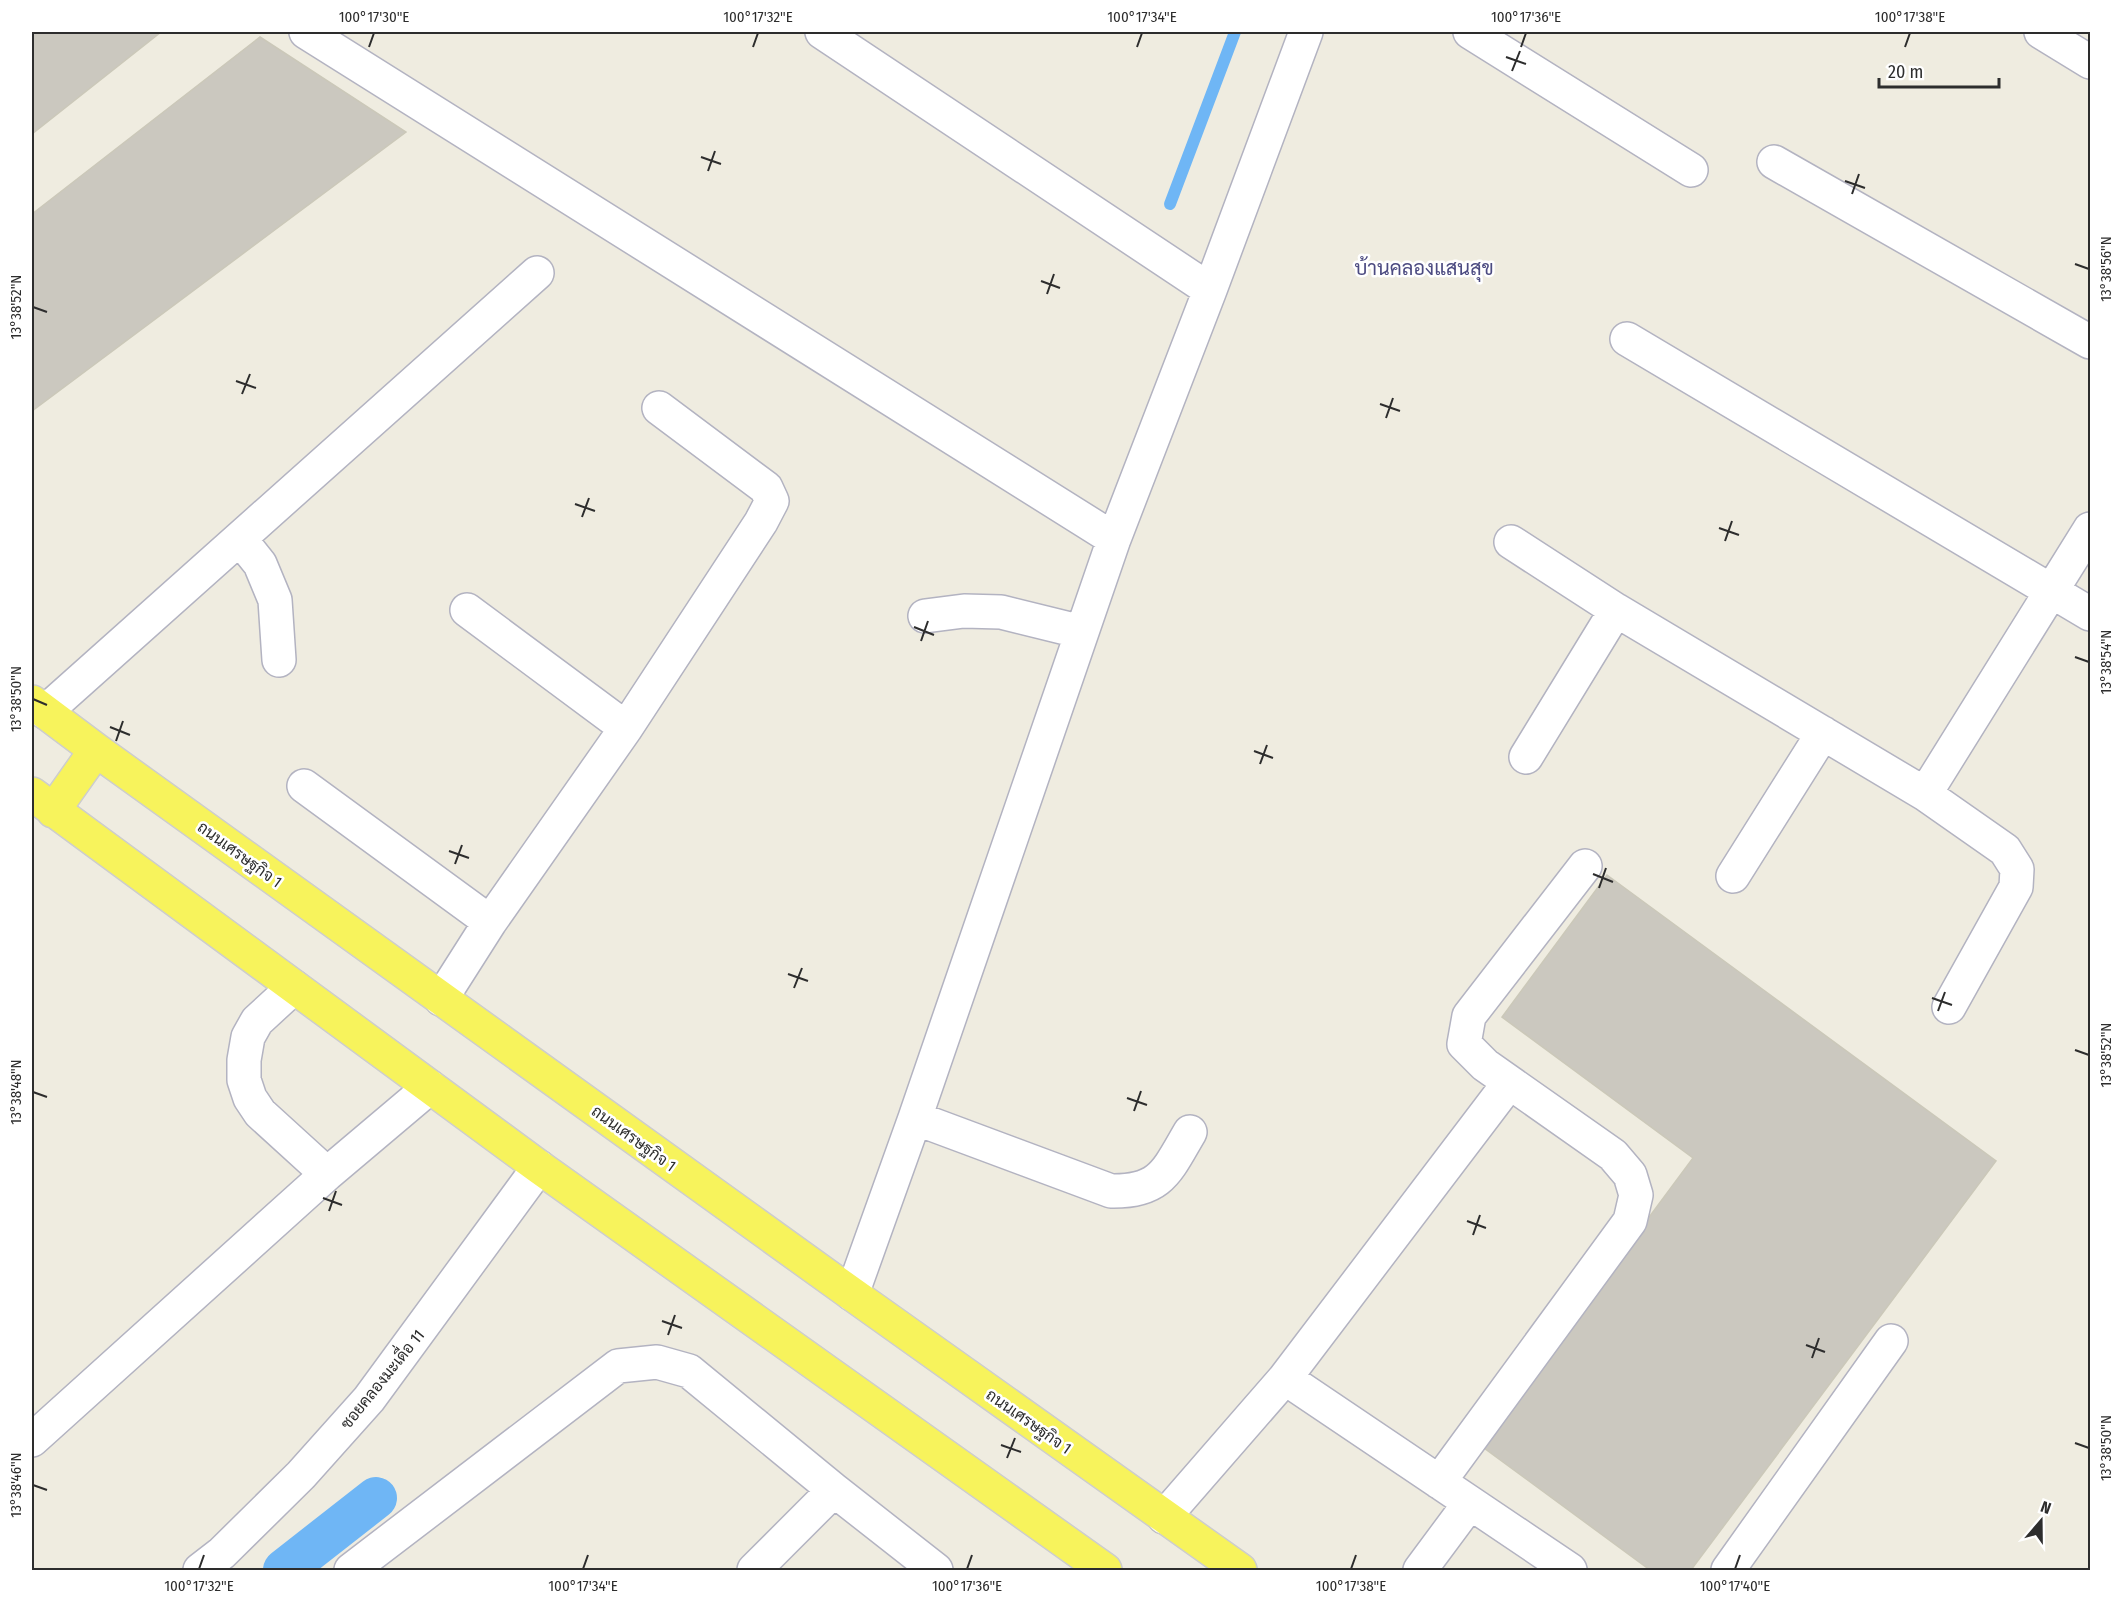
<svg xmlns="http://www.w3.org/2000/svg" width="2122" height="1602" font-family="'Fira Sans Condensed',Sarabun,sans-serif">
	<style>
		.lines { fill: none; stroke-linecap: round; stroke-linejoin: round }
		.stream { stroke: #6fb6f5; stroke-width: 12 }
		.canal { stroke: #6fb6f5; stroke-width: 42 }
		.building { fill: #cbc8bf; stroke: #cbc8b9; stroke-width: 1.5 }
		.minor-casing { stroke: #b3b3c1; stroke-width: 36 }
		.major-casing { stroke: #cdcdcd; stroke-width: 36 }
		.minor { stroke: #fff; stroke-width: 33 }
		.major { stroke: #f7f35c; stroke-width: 33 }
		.ticks { fill: none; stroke: #2d2d2d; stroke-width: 2 }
		.labels { text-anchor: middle; stroke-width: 5; stroke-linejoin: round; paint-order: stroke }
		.street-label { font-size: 16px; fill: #2d2d2d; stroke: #fff }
		.quarter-label { font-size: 20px; fill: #4c4b81; stroke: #fff }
		.neatline { fill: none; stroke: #2d2d2d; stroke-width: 2 }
		.ticks-label { font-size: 15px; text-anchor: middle; fill: #2d2d2d }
	</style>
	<rect width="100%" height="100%" fill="#efece0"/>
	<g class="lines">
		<!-- stream -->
		<path class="stream" d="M1170,204L1235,32"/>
		<!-- canal -->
		<path class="canal" d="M284,1570L376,1498"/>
	</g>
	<!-- building -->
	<path class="building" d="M32,32H161L32,134Z
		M260,37L406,132L32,411V214Z
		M1607,875L1996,1161L1691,1570H1650L1480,1445L1693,1158L1502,1017Z"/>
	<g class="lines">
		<defs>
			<path id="minor" d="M306,32L1114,539
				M822,32L1210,290
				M1470,32L1691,170
				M2041,32L2090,62
				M1774,162L2090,342
				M1627,339L2090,614
				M240,539L260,564L275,600L279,660
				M1511,542L1616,610L1925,794L2090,529
				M467,610L626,728
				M925,616L964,611L1001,612L1082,632
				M45,712L537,273
				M1526,757L1616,610
				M304,786L490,922
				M1925,794L2005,850L2017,869L2016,887L1949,1007
				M1733,876L1823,733
				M294,987L257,1021L248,1037L244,1060V1080L250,1098L260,1113L327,1174
				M441,999L490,922L626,728L761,522L772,501L766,488L659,408
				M915,1118L1111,1191C1161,1192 1167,1171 1190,1132
				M852,1294L915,1118L1114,539L1210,290L1306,32
				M1285,1378L1509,1083
				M32,1440L327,1174L430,1087
				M1439,1482L1630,1221L1636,1195L1630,1175L1613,1155L1485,1065L1464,1044L1469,1016L1585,866
				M834,1490L936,1570
				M1164,1517L1285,1378L1570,1570
				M200,1570L222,1553L301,1475L369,1399L539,1167
				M351,1570L618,1366L657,1362L689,1371L834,1490L754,1570
				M1420,1570L1469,1504
				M1728,1570L1891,1341"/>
			<path id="major" d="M32,702L96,750L852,1294L1240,1570
				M32,794L539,1167L1105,1570
				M53,811L96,750"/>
		</defs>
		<!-- minor casing -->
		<use href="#minor" class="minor-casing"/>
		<!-- major casing -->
		<use href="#major" class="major-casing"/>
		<!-- minor -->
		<use href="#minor" class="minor"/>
		<!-- major -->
		<use href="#major" class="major"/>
	</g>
	<!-- ticks -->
	<path class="ticks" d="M369,47L374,33M753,47L758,33M1137,47L1142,33M1521,47L1526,33M1905,47L1910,33M1506,57L1526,64M1512,71L1520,51M701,157L721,164M708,171L715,151M1845,181L1865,188M1852,194L1859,174M2075,264L2089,269M1041,281L1060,288M1047,294L1054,274M33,307L47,312M236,381L256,388M242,394L250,374M1380,404L1400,411M1386,418L1393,398M575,504L595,511M582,517L589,498M1719,528L1739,535M1725,541L1732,521M914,627L934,635M921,641L928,621M2075,657L2089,662M33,699L47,705M110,727L130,735M116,741L123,721M1254,751L1273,758M1260,764L1267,745M449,851L469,858M455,864L462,845M1593,874L1613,882M1599,888L1606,868M788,974L808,981M794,988L802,968M1932,998L1952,1005M1938,1011L1945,992M2075,1050L2089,1055M33,1092L47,1097M1127,1098L1147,1105M1134,1111L1141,1091M323,1198L342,1205M329,1211L336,1191M1467,1221L1486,1228M1473,1235L1480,1215M662,1321L682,1328M668,1335L675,1315M1806,1345L1825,1352M1812,1358L1819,1338M2075,1443L2089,1448M1001,1445L1021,1452M1007,1458L1015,1438M33,1485L47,1490M199,1569L204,1555M583,1569L588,1555M967,1569L972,1555M1351,1569L1356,1555M1735,1569L1740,1555"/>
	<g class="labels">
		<!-- street labels -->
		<g class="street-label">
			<text transform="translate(240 854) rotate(36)" y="6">ถนนเศรษฐกิจ 1</text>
			<text transform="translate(634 1138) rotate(36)" y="6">ถนนเศรษฐกิจ 1</text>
			<text transform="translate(382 1379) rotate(-51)" y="6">ซอยคลองมะเดื่อ 11</text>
			<text transform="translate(1029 1421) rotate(35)" y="6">ถนนเศรษฐกิจ 1</text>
		</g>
		<!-- quarter labels -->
		<g class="quarter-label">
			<text x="1424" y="275">บ้านคลองแสนสุข</text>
		</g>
	</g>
	<!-- border -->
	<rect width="2122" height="1602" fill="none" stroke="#ffffff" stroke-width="66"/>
	<!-- north arrow -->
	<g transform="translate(2041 1521) rotate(20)" stroke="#ffffff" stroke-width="4.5" paint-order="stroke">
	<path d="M0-4.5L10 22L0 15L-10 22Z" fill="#2d2d2d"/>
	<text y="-9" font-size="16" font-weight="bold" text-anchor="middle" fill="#2d2d2d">N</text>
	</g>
	<!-- scale -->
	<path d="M1879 78v9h120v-9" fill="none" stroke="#2d2d2d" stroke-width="3"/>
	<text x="1888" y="78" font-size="18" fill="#2d2d2d" stroke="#ffffff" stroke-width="4.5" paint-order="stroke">20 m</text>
	<rect x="33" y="33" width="2056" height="1536" class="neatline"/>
	<g class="ticks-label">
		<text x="374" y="22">100°17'30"E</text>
		<text x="758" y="22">100°17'32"E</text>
		<text x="1142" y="22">100°17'34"E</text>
		<text x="1526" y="22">100°17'36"E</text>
		<text x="1910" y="22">100°17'38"E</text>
		<text transform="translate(2106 269) rotate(-90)" y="5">13°38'56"N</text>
		<text transform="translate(16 307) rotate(-90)" y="5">13°38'52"N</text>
		<text transform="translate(2106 662) rotate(-90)" y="5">13°38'54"N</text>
		<text transform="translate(16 699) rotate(-90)" y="5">13°38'50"N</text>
		<text transform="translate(2106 1055) rotate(-90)" y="5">13°38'52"N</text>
		<text transform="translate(16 1092) rotate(-90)" y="5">13°38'48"N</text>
		<text transform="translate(2106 1448) rotate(-90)" y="5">13°38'50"N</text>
		<text transform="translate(16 1485) rotate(-90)" y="5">13°38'46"N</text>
		<text x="199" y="1591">100°17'32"E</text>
		<text x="583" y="1591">100°17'34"E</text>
		<text x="967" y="1591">100°17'36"E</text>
		<text x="1351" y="1591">100°17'38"E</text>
		<text x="1735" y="1591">100°17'40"E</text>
	</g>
</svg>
